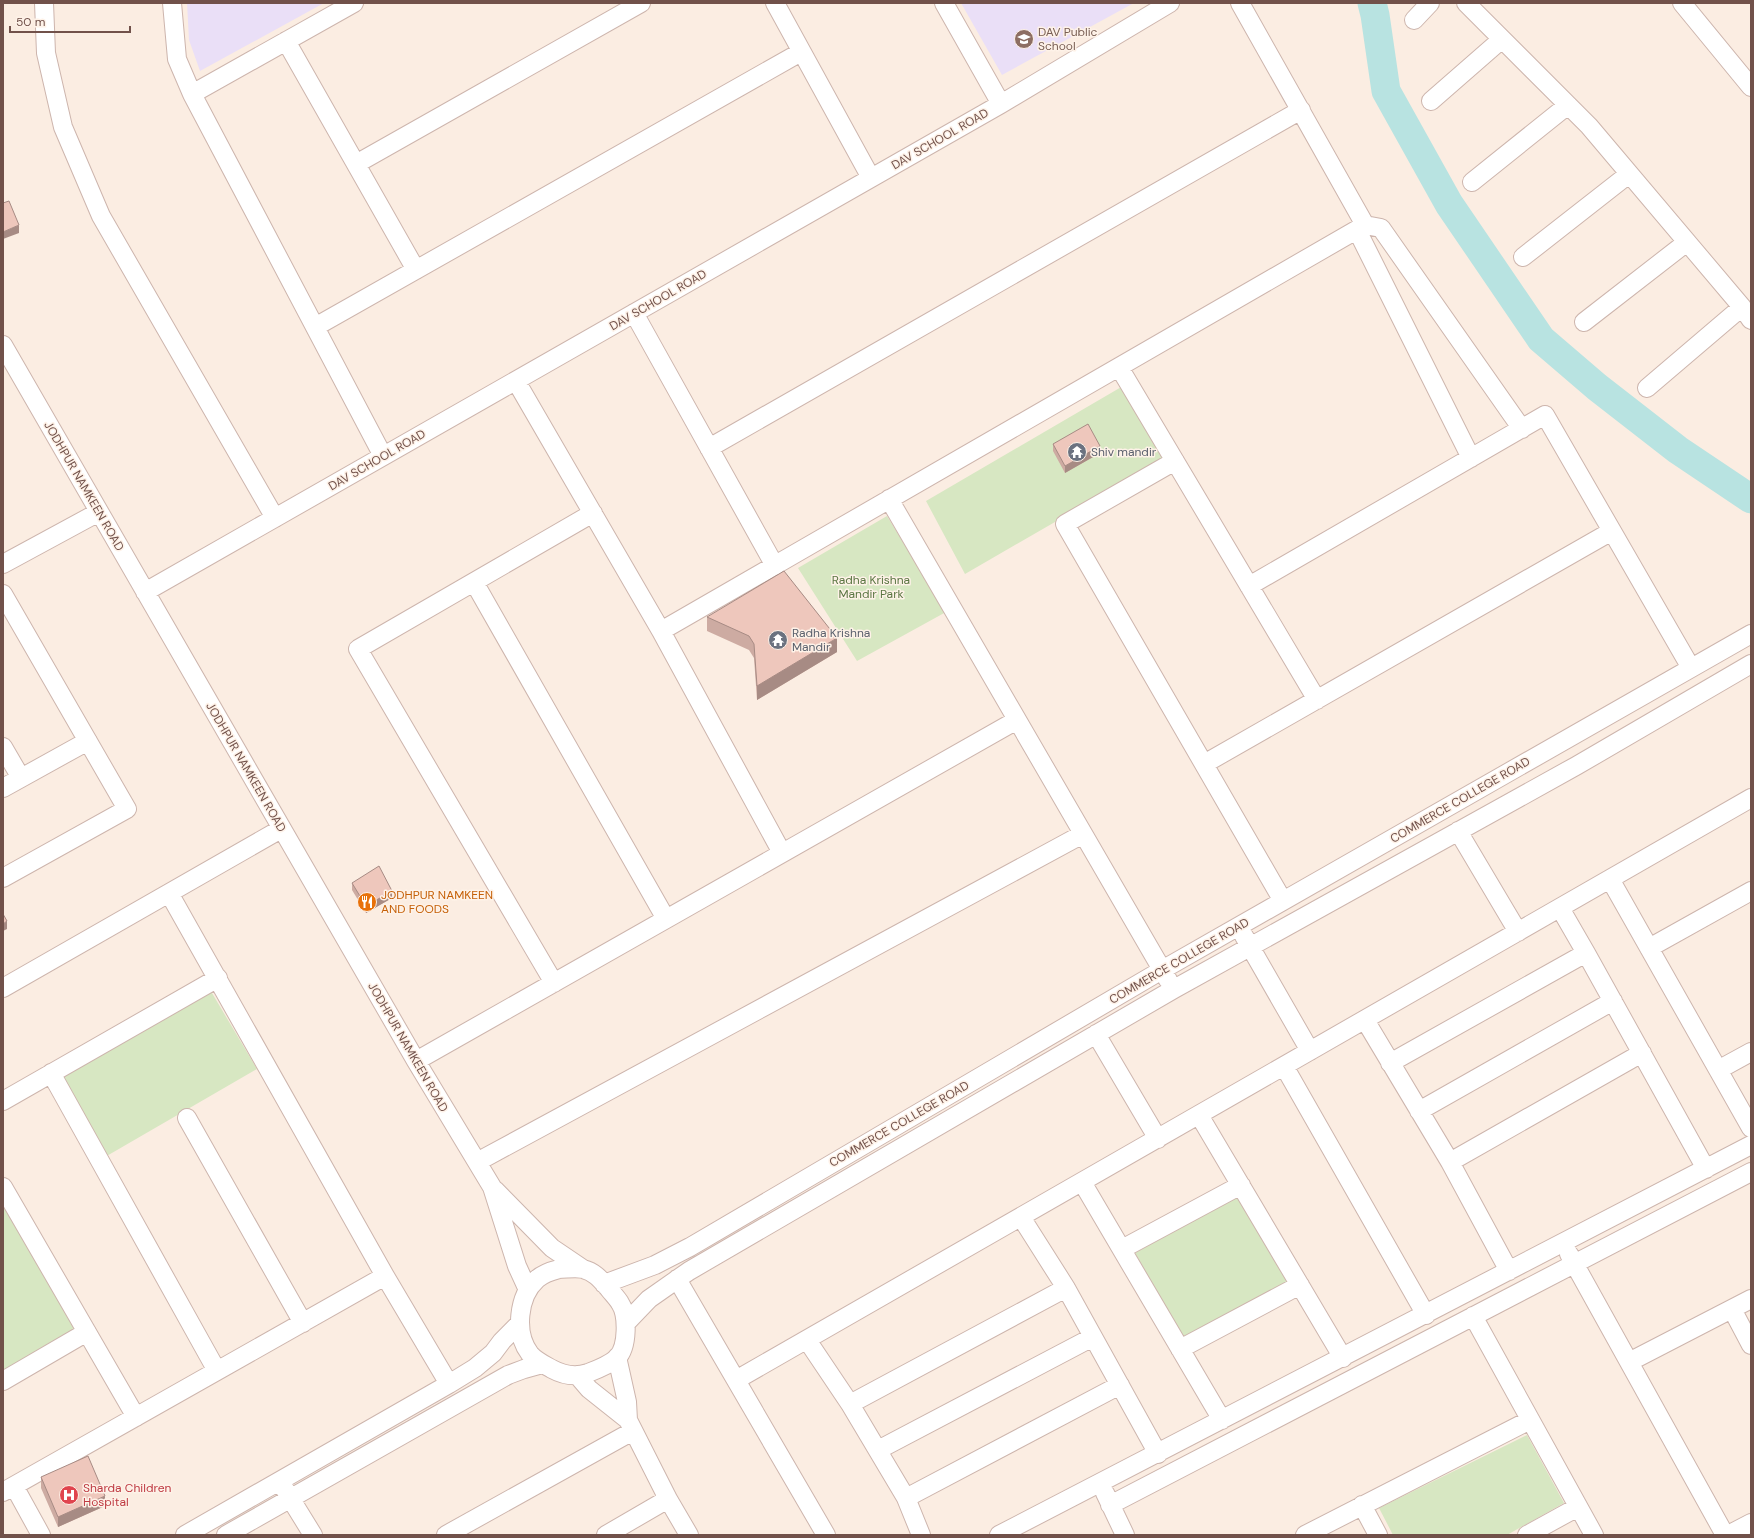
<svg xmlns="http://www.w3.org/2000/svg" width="1754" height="1538" font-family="'DM Sans',sans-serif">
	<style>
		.education { fill: #eadff7 }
		.green { fill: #d7e7c2 }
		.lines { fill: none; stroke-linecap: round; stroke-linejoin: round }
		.river { stroke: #b8e3e1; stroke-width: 29 }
		.minor-casing { stroke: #cdb5ad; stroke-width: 20 }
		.minor { stroke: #fff; stroke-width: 18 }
		.wall { fill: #cdaba2 }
		.shaded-wall { fill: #a78b84 }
		.building { fill: #eec7bc; stroke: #a78b84 }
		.labels { text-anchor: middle; stroke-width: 3; stroke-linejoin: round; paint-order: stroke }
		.education-label { font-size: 12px; fill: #785e54; stroke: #fef2e8; text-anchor: start }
		.street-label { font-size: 12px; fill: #71514a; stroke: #fef2e8 }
		.worship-label { font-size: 12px; fill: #5b616d; stroke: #fef2e8; text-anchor: start }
		.park-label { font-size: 12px; fill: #5b7643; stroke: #fef2e8 }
		.food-label { font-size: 12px; fill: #c56008; stroke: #fef2e8; text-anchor: start }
		.health-label { font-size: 12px; fill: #be3a42; stroke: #fef2e8; text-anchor: start }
	</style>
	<rect width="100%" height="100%" fill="#fbede2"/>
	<!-- education -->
	<path class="education" d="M187,3H324L200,71L189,40Z
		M961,3H1134L1002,75Z"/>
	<!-- green -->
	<path class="green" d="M1123,386L1164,459L965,574L926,501Z
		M887,516L946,612L857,661L798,568Z
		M209,988L257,1069L105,1157L58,1075Z
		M1239,1194L1289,1282L1185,1341L1135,1253Z
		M3,1199L80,1331L3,1376Z
		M1527,1435L1564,1503L1507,1535H1393L1379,1508Z"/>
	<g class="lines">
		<!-- river -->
		<path class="river" d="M1372,3L1375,15L1386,91L1449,204L1541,339L1597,387L1678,450L1751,499"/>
		<defs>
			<path id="minor" d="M44,3L46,53L63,127L101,216L275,518
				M172,3L177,59L192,94L383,456
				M775,3L871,178
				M944,3L1001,104
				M1240,3L1365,225
				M1466,3L1589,126L1742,307L1751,320
				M1682,3L1751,87
				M1414,20L1430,3
				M286,41L416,270
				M192,94L354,3
				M1431,101L1502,39
				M356,164L641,3
				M1472,182L1568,105
				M1357,230L1471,458
				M1523,257L1629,174
				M634,313L775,566
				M1584,322L1687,242
				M315,327L801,52
				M3,345L416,1061L492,1187L517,1266L528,1290
				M1119,367L1317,700
				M516,381L661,631L782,853
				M1647,388L1742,307
				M709,448L1301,110
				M1175,461L1065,524L1283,901
				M889,499L1168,980
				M3,564L99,512
				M474,582L666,919
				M1249,586L1545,415L1691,668
				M145,592L1001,104L1170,3
				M3,594L127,809L3,878
				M661,631L1365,225L1381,228L1522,429
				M3,747L21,778
				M1204,764L1612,531
				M3,788L88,741
				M1458,831L1518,932
				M1610,879L1751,1128
				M169,893L385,1276L449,1384
				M1560,908L1586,953L1706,1169
				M1244,936L1310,1051
				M1649,948L1751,891
				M554,983L358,649L593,513
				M3,988L281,829
				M1365,1020L1450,1162L1509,1271
				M1096,1034L1158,1139
				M416,1061L1017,720
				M1390,1063L1586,953
				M1284,1066L1426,1315
				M1718,1070L1751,1052
				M51,1073L217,1371
				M3,1101L218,978
				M1419,1111L1613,1001
				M1199,1115L1343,1358
				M187,1118L303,1323
				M477,1162L1083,834
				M1450,1162L1642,1053
				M1082,1182L1222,1420
				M3,1187L136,1417
				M495,1190L552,1248L583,1269
				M1021,1217L1066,1288L1158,1454
				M1122,1249L1241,1185
				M1569,1254L1725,1535
				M559,1269C566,1269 576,1267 583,1269C595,1272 601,1280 609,1289C612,1293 617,1298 620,1303C628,1315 628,1347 617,1358C610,1364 596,1370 588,1373C576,1377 563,1375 552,1369C545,1365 536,1361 530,1354C514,1333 518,1296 537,1279C544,1273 551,1271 559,1269Z
				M677,1279L826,1535
				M604,1284L655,1265L690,1247L1162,970L1751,634
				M1732,1309L1751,1345
				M1473,1316L1594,1535
				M626,1323L649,1299L689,1271L1174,989L1576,766L1751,664
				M807,1340L850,1404L906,1498L921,1535
				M1180,1349L1300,1285
				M617,1357L627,1402L628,1420L668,1499L689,1535
				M1629,1362L1751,1299
				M577,1375L589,1389L628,1420
				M736,1380L1751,798
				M3,1381L87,1332
				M850,1404L1066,1288
				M878,1450L1093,1337
				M14,1486L41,1535
				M284,1488L313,1535
				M3,1492L385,1276
				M1105,1493L1125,1535
				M906,1498L1120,1385
				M1110,1505L1751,1172
				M1362,1505L1378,1535
				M185,1535L449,1384L475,1368L493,1353L502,1341L520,1323
				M226,1535L508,1375L524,1369L542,1364
				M446,1535L633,1431
				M606,1535L668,1499
				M999,1535L1751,1145
				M1305,1535L1530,1420
				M1527,1535L1578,1507
				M1728,1535L1751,1523"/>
		</defs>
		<!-- minor casing -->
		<use href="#minor" class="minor-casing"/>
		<!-- minor -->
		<use href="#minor" class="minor"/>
	</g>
	<!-- wall -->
	<path class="wall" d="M1053,444L1100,453L1065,473L1053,451Z
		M707,617L837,652L757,700L754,658L749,650L707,631Z
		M352,883L392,898L366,913L352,890Z
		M41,1477L105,1506L58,1527L41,1488Z"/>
	<!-- shaded-wall -->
	<path class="shaded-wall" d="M19,225V233L3,239V232Z
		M1100,446V453L1065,473V466Z
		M837,638V652L757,700V686Z
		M392,891V898L366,913V906Z
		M7,921V929L3,931V924Z
		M105,1496V1506L58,1527V1517Z"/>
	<!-- building -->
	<path class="building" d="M9,201L19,225L3,232V203Z
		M1088,424L1100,446L1065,466L1053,444Z
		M784,571L837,638L757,686L754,644L749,636L707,617Z
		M379,866L392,891L366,906L352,883Z
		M3,914L7,921L3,924Z
		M88,1456L105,1496L58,1517L41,1477Z"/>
	<!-- icons -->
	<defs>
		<symbol id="school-disc" viewBox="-11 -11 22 22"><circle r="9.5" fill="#8d6e63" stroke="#fef2e8"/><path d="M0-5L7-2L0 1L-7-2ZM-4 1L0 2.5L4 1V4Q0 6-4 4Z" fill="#fff"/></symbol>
		<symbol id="temple-disc" viewBox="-11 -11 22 22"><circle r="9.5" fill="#6b7280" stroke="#fef2e8"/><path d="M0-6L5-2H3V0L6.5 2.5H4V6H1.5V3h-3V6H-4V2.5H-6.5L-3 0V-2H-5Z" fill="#fff"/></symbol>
		<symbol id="restaurant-disc" viewBox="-11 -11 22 22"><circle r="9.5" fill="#e8710a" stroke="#fef2e8"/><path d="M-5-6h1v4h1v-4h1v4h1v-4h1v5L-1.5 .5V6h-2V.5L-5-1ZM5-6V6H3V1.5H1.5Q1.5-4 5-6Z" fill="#fff"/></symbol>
		<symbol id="hospital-disc" viewBox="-11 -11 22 22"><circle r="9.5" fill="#e0444e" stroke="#fef2e8"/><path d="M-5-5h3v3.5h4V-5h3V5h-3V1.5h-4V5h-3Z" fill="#fff"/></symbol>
	</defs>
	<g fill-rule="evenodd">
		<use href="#school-disc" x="1013" y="28" width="22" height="22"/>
		<use href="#temple-disc" x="1066" y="441" width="22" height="22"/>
		<use href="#temple-disc" x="767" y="629" width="22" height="22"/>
		<use href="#restaurant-disc" x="356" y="891" width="22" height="22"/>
		<use href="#hospital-disc" x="58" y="1484" width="22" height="22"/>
	</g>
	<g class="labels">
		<!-- education labels -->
		<g class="education-label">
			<text x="1038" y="36">DAV Public<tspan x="1038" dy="14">School</tspan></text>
		</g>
		<!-- street labels -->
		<g class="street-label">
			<text transform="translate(940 139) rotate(-30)" y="4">DAV SCHOOL ROAD</text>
			<text transform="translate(658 300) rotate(-30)" y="4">DAV SCHOOL ROAD</text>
			<text transform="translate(377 460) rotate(-30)" y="4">DAV SCHOOL ROAD</text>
			<text transform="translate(84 486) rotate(60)" y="4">JODHPUR NAMKEEN ROAD</text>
			<text transform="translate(246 767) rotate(60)" y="4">JODHPUR NAMKEEN ROAD</text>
			<text transform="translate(1460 800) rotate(-30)" y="4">COMMERCE COLLEGE ROAD</text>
			<text transform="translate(1179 961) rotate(-30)" y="4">COMMERCE COLLEGE ROAD</text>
			<text transform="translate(408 1047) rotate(60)" y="4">JODHPUR NAMKEEN ROAD</text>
			<text transform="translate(899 1124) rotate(-30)" y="4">COMMERCE COLLEGE ROAD</text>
		</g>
		<!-- worship labels -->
		<g class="worship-label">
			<text x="1091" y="456">Shiv mandir</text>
			<text x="792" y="637">Radha Krishna<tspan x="792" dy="14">Mandir</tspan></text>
		</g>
		<!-- park labels -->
		<g class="park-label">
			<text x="871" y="584">Radha Krishna<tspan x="871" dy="14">Mandir Park</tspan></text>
		</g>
		<!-- food labels -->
		<g class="food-label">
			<text x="381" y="899">JODHPUR NAMKEEN<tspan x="381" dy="14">AND FOODS</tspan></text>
		</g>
		<!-- health labels -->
		<g class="health-label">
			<text x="83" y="1492">Sharda Children<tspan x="83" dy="14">Hospital</tspan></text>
		</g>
	</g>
	<!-- border -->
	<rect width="1754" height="1538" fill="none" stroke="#71514a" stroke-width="8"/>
	<!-- scale -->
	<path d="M10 26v6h120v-6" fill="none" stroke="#71514a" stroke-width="2"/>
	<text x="16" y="26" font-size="12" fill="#71514a" stroke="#fef2e8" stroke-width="3" paint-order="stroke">50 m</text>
</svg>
